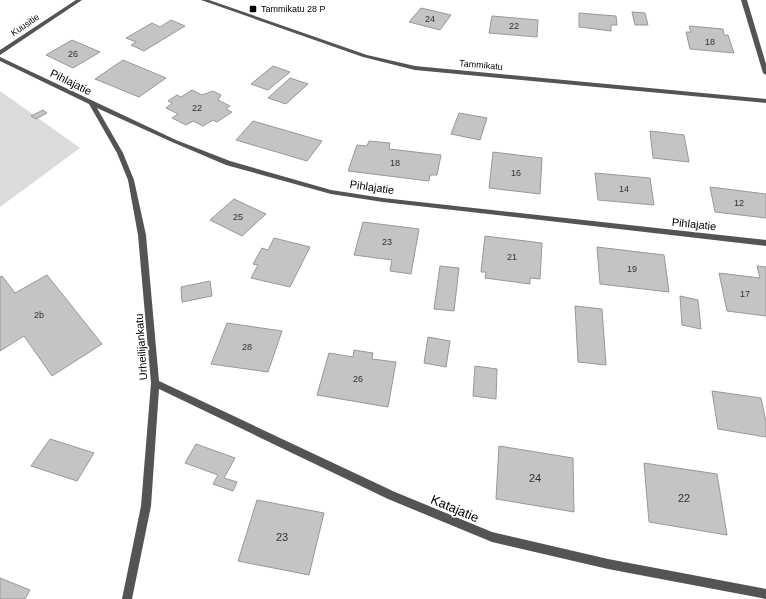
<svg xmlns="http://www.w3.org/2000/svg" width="766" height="599" font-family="Helvetica,sans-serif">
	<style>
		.green { fill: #dbdbdb }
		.building { fill: #c4c4c4; stroke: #989898 }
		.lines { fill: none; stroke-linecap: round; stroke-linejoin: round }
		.street { fill: #545454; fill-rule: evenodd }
		.poi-dot { fill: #000; stroke: #fff; stroke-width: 1.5 }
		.labels { text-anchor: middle; stroke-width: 3.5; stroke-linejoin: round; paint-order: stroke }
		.far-poi-label { font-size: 9px; fill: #000; stroke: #fff; text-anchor: start }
		.number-label { font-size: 9px; fill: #313131 }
		.far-street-label { font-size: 9px; fill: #000; stroke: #fff }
		.street-label { font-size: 11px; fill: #000; stroke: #fff }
		.near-number-label { font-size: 11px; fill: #313131 }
		.near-street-label { font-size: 13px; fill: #000; stroke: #fff }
	</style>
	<rect width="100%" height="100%" fill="#fff"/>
	<!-- green -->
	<path class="green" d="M0,91L80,148L0,207Z"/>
	<!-- building -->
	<path class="building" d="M421,8L451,15L440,30L409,22Z
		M632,12L645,13L648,25H635Z
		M579,13L616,16L617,25H611V31L579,27Z
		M492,16L538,20L537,37L489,33Z
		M171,20L185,26L144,51L131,45L136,42L126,38L152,23L160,27Z
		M689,26L723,29L724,35H728L734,53L690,49L686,32H691Z
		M72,40L100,52L73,68L46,55Z
		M123,60L166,78L139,97L95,79Z
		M273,66L290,72L268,90L251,84Z
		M290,78L308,84L286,104L268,98Z
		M192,90L202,95L213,91L221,95L218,100L230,106L226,109L232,112L217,122L213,120L203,126L193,121L186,125L172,118L178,114L166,108L172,103L168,101L177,95L181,97Z
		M43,110L47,113L36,119L31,116Z
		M459,113L487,118L480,140L451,134Z
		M253,121L322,141L307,161L236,140Z
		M650,131L684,135L689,162L653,158Z
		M369,141L390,143L389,149L441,155L437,175H430L429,181L348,171L357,145L367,146Z
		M493,152L542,158L540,194L489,188Z
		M595,173L650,178L654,205L598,200Z
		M710,187L766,194V218L715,212Z
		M234,199L266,214L242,236L210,220Z
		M363,222L419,229L411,274L390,271L392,260L354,255Z
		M485,236L542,243L540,279L530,278V284L485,278L486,272H481Z
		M274,238L310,247L290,287L251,278L258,265L253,264L262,248L268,250Z
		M597,247L664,255L669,292L600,284Z
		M440,266L459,268L454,311L434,309Z
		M757,266L766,267V316L727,311L719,273L760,278Z
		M47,275L102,344L52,376L24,336L0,351V277L2,276L15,293Z
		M210,281L212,296L182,302L181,287Z
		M680,296L698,300L701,329L682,325Z
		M575,306L602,309L606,365L578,362Z
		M227,323L282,331L268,372L211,364Z
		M428,337L450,341L446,367L424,363Z
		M354,350L373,353L372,359L396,362L388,407L317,395L329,353L353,357Z
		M475,366L497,369L496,399L473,396Z
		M712,391L761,398L766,422V437L718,429Z
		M50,439L94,453L77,481L31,466Z
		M196,444L235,458L224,478L237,482L233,491L213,484L218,475L185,463Z
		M499,446L573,458L574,512L496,499Z
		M644,463L717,474L727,535L649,522Z
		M257,500L324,513L309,575L238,561Z
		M0,578L30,590L25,599H0Z"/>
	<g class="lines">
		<!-- street -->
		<path class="street" d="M76,0H82L0,55V50Z
			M201,0H209L367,55L415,66L766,99V103L415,70L363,57Z
			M741,0H747L766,64V75L763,73Z
			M0,57L176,140L230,161L331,190L383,198L766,240V246L383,202L331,194L226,165L172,142L97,108L123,153L134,180L146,235L159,381L395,492L492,532L608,559L766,589V599L608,569L492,542L388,499L159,389L151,506L132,599H122L141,506L151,383L138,235L128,180L117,153L89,104L0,61Z"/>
	</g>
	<!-- markers -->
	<rect class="poi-dot" x="249" y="5" width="8" height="8" rx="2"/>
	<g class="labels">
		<!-- far-poi labels -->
		<g class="far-poi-label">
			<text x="261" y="12">Tammikatu 28 P</text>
		</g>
		<!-- number labels -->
		<g class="number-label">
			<text x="430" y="22">24</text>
			<text x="514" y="29">22</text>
			<text x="710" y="45">18</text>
			<text x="73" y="57">26</text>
			<text x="197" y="111">22</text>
			<text x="395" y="166">18</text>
			<text x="516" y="176">16</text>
			<text x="624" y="192">14</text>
			<text x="739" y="206">12</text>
			<text x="238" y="220">25</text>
			<text x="387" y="245">23</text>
			<text x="512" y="260">21</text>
			<text x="632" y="272">19</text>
			<text x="745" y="297">17</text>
			<text x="39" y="318">2b</text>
			<text x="247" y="350">28</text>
			<text x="358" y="382">26</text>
		</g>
		<!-- far-street labels -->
		<g class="far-street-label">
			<text transform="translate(25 25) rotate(-34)" y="3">Kuusitie</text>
			<text transform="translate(481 65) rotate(5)" y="3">Tammikatu</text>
		</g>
		<!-- street labels -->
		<g class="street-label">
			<text transform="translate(71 82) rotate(26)" y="4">Pihlajatie</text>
			<text transform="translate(372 187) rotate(8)" y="4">Pihlajatie</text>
			<text transform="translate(694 224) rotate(6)" y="4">Pihlajatie</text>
			<text transform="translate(141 347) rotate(-94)" y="4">Urheilijankatu</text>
		</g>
		<!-- near-number labels -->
		<g class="near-number-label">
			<text x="535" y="482">24</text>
			<text x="684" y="502">22</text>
			<text x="282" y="541">23</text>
		</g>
		<!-- near-street labels -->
		<g class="near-street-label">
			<text transform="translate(455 508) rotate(23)" y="5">Katajatie</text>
		</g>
	</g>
</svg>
